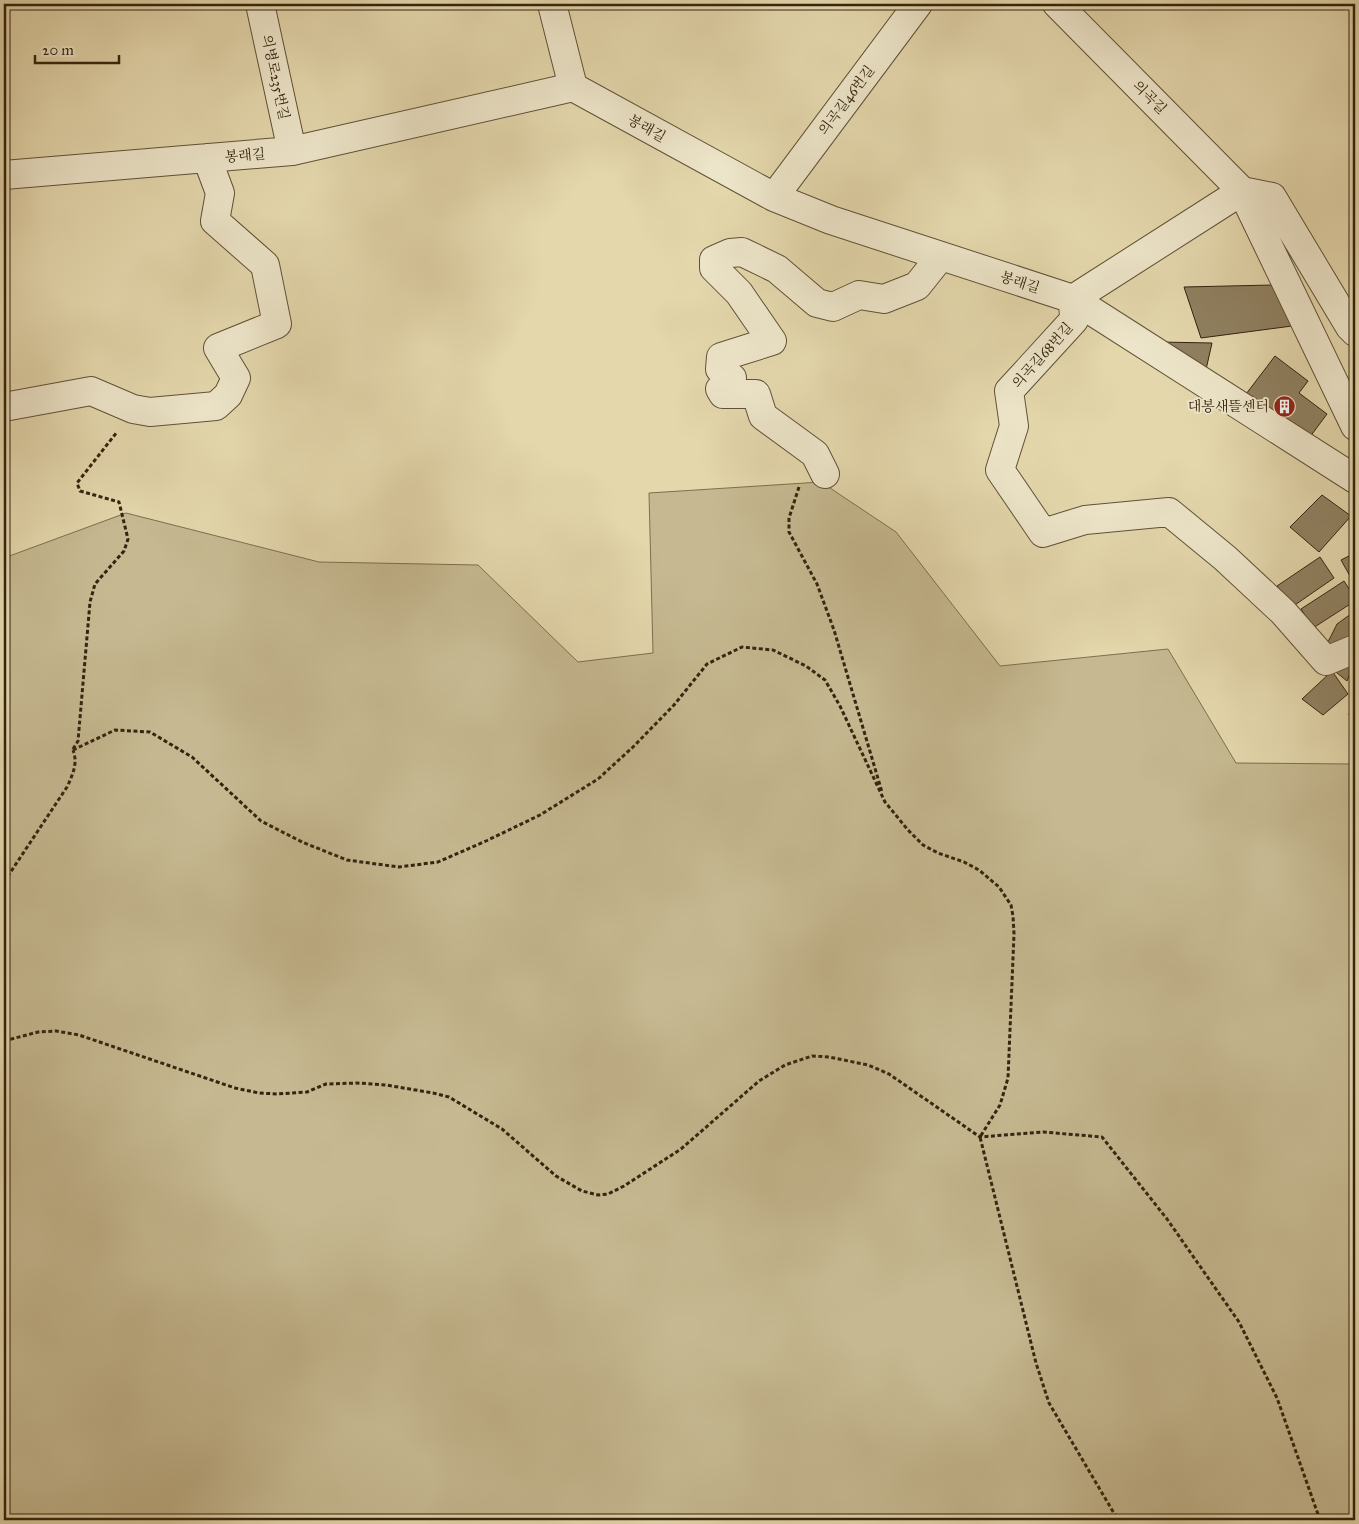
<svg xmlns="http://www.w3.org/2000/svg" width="1359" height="1524" font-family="'IM FELL Great Primer','Noto Serif KR',serif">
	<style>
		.green { fill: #c6b991; stroke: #7d6e50 }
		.building { fill: #908161; stroke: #34240f }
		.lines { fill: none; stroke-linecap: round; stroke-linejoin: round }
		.minor-casing { stroke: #605136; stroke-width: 30 }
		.path { stroke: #34240f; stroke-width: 3; stroke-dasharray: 4 2.5; stroke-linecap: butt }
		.minor { stroke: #ede5c9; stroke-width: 28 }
		.labels { text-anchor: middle; stroke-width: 4; stroke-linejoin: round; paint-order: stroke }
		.street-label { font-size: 14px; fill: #34240f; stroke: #ede5c9 }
		.poi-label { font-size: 14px; fill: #34240f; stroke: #ede5c9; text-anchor: end }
	</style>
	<rect width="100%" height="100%" fill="#e4d7ac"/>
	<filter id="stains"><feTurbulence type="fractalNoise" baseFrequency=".004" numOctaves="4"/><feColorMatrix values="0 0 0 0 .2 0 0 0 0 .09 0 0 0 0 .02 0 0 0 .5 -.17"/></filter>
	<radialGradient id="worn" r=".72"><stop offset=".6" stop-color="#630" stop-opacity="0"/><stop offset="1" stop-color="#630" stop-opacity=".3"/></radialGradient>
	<!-- green -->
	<path class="green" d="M821,482L896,532L1000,666L1168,649L1236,763L1355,764V1520H4V558L126,513L319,562L478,565L578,662L653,653L649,493Z"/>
	<!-- building -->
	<path class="building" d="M1272,285L1292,326L1201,338L1184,287Z
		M1160,342L1212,343L1205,374Z
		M1275,356L1308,381L1299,393L1327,414L1304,445L1243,398Z
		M1322,495L1351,516L1319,552L1290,527Z
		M1355,553V585L1341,560Z
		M1320,557L1334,578L1292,607L1277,586Z
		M1344,581L1355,598V601L1313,628L1301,609Z
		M1355,611V641L1328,658L1322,644L1329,640L1337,624Z
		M1355,661L1347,681L1331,668Z
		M1332,671L1348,694L1323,715L1302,699Z
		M1353,696L1355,697V715H1349Z"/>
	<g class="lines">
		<defs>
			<path id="minor" d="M260,4L292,151
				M552,4L573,87
				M1057,4L1242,191L1355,426
				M4,175L292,151L573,87L774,197L831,220L1073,299L1355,479
				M774,197L918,4
				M1073,299L1074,320L1009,391L1014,426L1000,470L1043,533L1085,520L1169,512L1225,558L1283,612L1326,661L1355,649
				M1073,299L1242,191L1272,197L1350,327L1355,332
				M4,407L91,391L133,409L150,412L216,406L228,395L236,378L218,348L277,324L265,265L215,221L220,193L207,158
				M825,474L815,454L763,416L756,394H723L720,389L732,378L720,369L721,357L772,341L739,293L714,268V260L730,253L742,252L777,269L817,303L833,307L859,295L884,299L917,286L941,256"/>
		</defs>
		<!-- minor casing -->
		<use href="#minor" class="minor-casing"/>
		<!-- path -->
		<path class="path" d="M799,487L789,518V532L817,584L834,630L882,792
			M73,749L78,741L90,602L95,584L124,551L128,539L119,502L80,491L77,483L117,432
			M73,750L115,730L150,732L192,757L261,821L302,842L347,860L399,867L438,862L486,841L540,815L598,779L633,747L674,705L707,664L742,647L773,650L806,666L825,680L840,706L885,802L908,830L923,845L938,853L964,862L979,870L999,887L1011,905L1013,916L1014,934L1008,1078L1000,1105L980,1137L1036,1363L1049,1403L1118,1520
			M4,882L67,787C73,774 78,763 73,750
			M4,1041L38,1032L56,1031L79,1035L235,1088L259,1093L277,1094L307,1092L326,1084L357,1083L386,1085L433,1093L449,1097L502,1129L556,1176L582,1191L598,1195L608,1194L624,1186L681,1149L759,1081L785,1065L812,1056L829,1057L868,1065L889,1074L980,1137L1043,1132L1102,1137L1167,1219L1239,1322L1277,1398L1320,1520"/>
		<!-- minor -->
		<use href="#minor" class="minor"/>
	</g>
	<!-- icons -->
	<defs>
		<symbol id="building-disc" viewBox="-11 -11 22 22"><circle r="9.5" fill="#8f2418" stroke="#ede5c9"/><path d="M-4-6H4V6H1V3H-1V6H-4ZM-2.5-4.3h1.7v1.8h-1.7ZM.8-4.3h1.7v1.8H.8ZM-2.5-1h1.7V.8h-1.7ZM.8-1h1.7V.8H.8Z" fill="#fff"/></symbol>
	</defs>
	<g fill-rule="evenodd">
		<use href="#building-disc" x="1272" y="394" width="25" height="25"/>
	</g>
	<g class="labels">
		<!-- street labels -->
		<g class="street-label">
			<text transform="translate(276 77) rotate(78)" y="5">의병로235번길</text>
			<text transform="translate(1150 97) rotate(45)" y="5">의곡길</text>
			<text transform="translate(846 100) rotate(-53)" y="5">의곡길46번길</text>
			<text transform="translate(647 128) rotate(29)" y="5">봉래길</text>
			<text transform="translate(245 155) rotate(-5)" y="5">봉래길</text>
			<text transform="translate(1020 282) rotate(18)" y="5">봉래길</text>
			<text transform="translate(1042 355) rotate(-48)" y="5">의곡길68번길</text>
		</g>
		<!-- poi labels -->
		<g class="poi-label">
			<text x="1269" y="411">대봉새뜰센터</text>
		</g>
	</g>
	<!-- margin -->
	<rect width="1359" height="1524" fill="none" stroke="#e4d7ac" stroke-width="20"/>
	<rect x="5" y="5" width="1349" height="1514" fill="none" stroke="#34240f" stroke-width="2.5"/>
	<rect x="10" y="10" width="1339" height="1504" fill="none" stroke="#34240f"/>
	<!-- scale -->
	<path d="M35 55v8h84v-8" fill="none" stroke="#34240f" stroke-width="2.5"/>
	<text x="42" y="55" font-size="15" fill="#34240f" stroke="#ede5c9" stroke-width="4" paint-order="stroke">20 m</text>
	<rect width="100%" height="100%" filter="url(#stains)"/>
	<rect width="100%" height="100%" fill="url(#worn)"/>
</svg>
